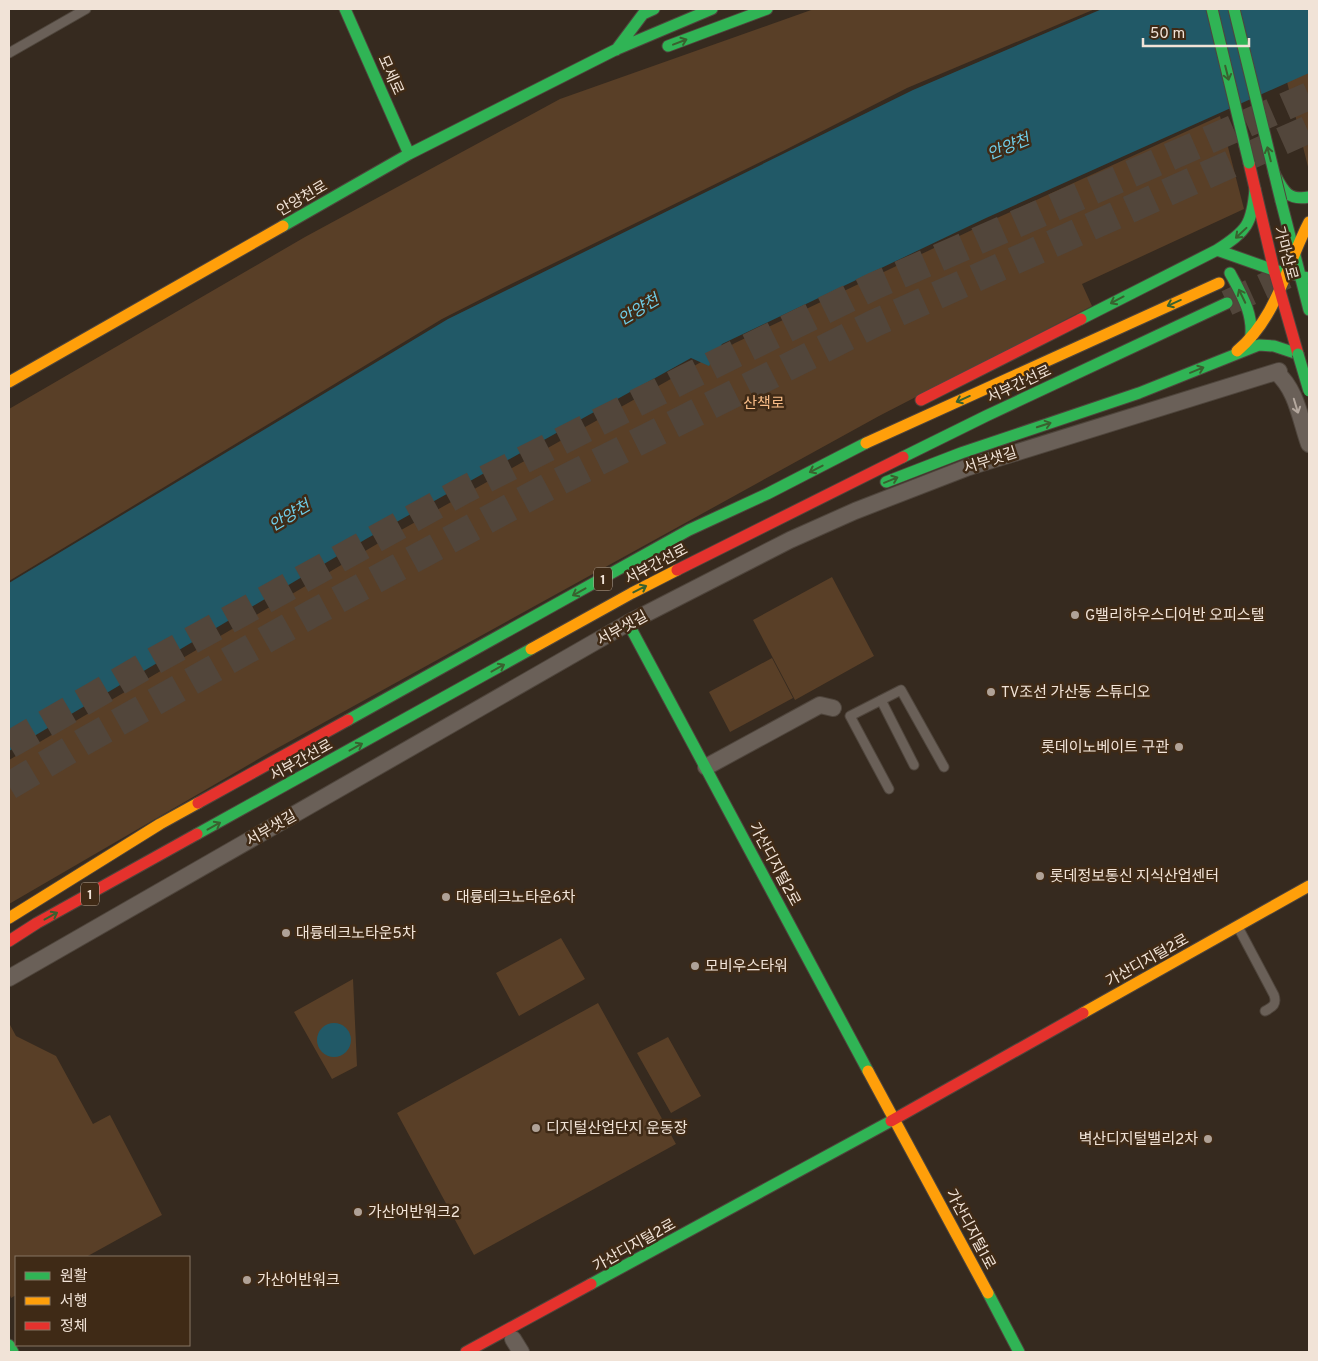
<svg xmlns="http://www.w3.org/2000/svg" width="1318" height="1361" font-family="Overpass,'Noto Sans KR',sans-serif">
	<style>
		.green { fill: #593f27 }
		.water { fill: #215967 }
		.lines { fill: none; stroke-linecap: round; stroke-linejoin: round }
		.primary-tunnel { stroke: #52463b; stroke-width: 26; stroke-dasharray: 26 13; stroke-linecap: butt }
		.highway-tunnel { stroke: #52463b; stroke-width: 28; stroke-dasharray: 28 14; stroke-linecap: butt }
		.lane-casing { stroke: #4f453c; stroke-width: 11 }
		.street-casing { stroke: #4f453c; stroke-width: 18 }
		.fast-casing { stroke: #4f453c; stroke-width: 13 }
		.slow-casing { stroke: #4f453c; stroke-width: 13 }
		.jam-casing { stroke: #4f453c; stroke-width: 13 }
		.lane { stroke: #6a6058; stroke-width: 9 }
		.street { stroke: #6a6058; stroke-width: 16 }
		.fast { stroke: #30b455; stroke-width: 11 }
		.slow { stroke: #ff9f0a; stroke-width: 11 }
		.jam { stroke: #e5322d; stroke-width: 11 }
		.fast-bridge-casing { stroke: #4f453c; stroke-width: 13; stroke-linecap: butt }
		.fast-bridge { stroke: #30b455; stroke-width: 11 }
		.oneway { stroke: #39612f }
		.oneway2 { stroke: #b4a89e }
		.poi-dot { fill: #b0a297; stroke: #3f2a16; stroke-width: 2 }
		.labels { text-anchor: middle; stroke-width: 5; stroke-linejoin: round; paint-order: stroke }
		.shield { fill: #3f2a16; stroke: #bcac9d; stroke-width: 1 }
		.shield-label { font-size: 14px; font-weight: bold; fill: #f1e3d7 }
		.street-label { font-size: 15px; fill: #f1e3d7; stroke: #3f2a16 }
		.park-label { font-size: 15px; fill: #f8bc87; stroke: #3f2a16 }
		.poi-label { font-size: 15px; fill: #f1e3d7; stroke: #3f2a16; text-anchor: start }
		.water-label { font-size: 16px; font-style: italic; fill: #6fcee9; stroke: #3f2a16 }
	</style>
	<rect width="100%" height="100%" fill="#362a1f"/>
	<!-- green -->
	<path class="green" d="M814,9H1095L907,88L783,151L501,289L442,319L9,581V409L305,237L560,99Z
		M1269,9H1309V171Z
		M1220,116L1244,209L1082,284L1092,306L879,416L274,750L9,904V760L394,534L735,343L997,218Z
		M832,577L874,656L795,700L753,620Z
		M772,658L793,698L730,732L709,692Z
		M561,938L585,979L519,1016L496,973Z
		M353,979L357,1066L332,1079L294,1012Z
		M598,1003L676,1144L474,1255L397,1113Z
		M9,1023L16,1036L56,1056L93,1124L110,1115L162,1215L86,1257H16V1295L11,1298L9,1293Z
		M668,1037L701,1096L671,1113L637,1053Z"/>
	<!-- water -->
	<path class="water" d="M1102,9H1309V73L986,218L722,344L709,366L691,358L366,539L9,751V583L448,319L913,90Z
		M317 1040a17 17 0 1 1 34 0a17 17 0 1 1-34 0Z"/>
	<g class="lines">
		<!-- primary-tunnel -->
		<path class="primary-tunnel" d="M1227,303L1297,271"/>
		<!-- highway-tunnel -->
		<path class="highway-tunnel" d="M9,745L152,662L464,490L686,378L874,286L1309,96
			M9,786L83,742L315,612L548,487L875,323L1309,129"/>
		<defs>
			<path id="lane" d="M9,53L86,9
				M881,700L914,765
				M889,789L850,716L901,690L944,767
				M1238,927L1274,995C1277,1004 1273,1007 1265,1011"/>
			<path id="street" d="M1276,372C1297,390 1300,419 1309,444
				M706,767L820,705L833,708
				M9,978L628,623L790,540L855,511L966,468L1279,371
				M513,1339L521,1352"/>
			<path id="fast" d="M345,9L409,154
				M668,46L767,9
				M616,50L643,14L654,9
				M1274,173C1283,190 1287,201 1309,197
				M1281,201L1309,310
				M283,226L409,154L615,50L712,9
				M1217,250L1274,270L1309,278
				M1230,273C1242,295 1255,316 1250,342
				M1081,319L1217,250C1247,231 1252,224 1255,189
				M903,457L986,416L1227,303
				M886,482L961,453L1139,393L1259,345L1274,346L1298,354
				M628,623L868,1071
				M348,720L689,530L767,494L866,443
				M197,834L531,649
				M591,1284L891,1121
				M988,1293L1019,1352
				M9,1345L13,1352"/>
			<path id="slow" d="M1237,351C1278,316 1285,268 1309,222
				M9,382L283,226
				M866,443L1219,283
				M531,649L632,593L677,570
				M9,918L160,824L198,803
				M1083,1013L1309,886
				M868,1071L988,1293"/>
			<path id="jam" d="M1249,163L1274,270L1298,354
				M921,400L1081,319
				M677,570L903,457
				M198,803L348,720
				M9,941L37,923L197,834
				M891,1121L1083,1013
				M466,1352L591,1284"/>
		</defs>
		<!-- lane casing -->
		<use href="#lane" class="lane-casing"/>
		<!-- street casing -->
		<use href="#street" class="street-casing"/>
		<!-- fast casing -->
		<use href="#fast" class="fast-casing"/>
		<!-- slow casing -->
		<use href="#slow" class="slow-casing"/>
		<!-- jam casing -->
		<use href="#jam" class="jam-casing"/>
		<!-- lane -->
		<use href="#lane" class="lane"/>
		<!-- street -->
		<use href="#street" class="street"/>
		<!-- fast -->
		<use href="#fast" class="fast"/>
		<!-- slow -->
		<use href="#slow" class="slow"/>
		<!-- jam -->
		<use href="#jam" class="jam"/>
		<defs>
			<path id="fast-bridge" d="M1212,9L1249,163
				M1234,9L1281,201
				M1298,354L1309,391"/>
		</defs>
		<!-- fast-bridge casing -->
		<use href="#fast-bridge" class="fast-bridge-casing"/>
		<!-- fast-bridge -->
		<use href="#fast-bridge" class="fast-bridge"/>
	</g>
	<!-- one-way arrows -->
	<defs><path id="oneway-shaft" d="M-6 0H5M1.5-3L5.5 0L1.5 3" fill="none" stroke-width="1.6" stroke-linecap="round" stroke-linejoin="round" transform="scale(1.25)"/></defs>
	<g class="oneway">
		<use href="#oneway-shaft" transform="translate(680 42) rotate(-21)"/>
		<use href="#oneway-shaft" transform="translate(1227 73) rotate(76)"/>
		<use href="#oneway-shaft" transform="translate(1269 154) rotate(-104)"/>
		<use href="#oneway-shaft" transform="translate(1241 233) rotate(137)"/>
		<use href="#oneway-shaft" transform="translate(1242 296) rotate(-116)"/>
		<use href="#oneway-shaft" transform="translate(1117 300) rotate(152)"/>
		<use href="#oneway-shaft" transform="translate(1174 303) rotate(156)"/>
		<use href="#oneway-shaft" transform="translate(1197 370) rotate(-22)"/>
		<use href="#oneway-shaft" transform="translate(963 399) rotate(156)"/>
		<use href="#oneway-shaft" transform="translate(1044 425) rotate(-18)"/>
		<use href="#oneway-shaft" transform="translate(816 469) rotate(153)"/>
		<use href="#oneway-shaft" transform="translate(891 480) rotate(-22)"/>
		<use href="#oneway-shaft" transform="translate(640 589) rotate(-27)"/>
		<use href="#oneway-shaft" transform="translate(579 592) rotate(151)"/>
		<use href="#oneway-shaft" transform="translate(498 668) rotate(-29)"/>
		<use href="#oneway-shaft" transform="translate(356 747) rotate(-29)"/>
		<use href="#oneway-shaft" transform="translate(214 826) rotate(-29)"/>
		<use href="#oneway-shaft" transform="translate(51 916) rotate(-29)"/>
	</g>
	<use class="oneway2" href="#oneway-shaft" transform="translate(1296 406) rotate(73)"/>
	<!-- markers -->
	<g class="poi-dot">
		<circle cx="1075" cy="615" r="5"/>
		<circle cx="991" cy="692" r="5"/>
		<circle cx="1179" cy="747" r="5"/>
		<circle cx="1040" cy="876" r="5"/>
		<circle cx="446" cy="897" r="5"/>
		<circle cx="286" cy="933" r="5"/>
		<circle cx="695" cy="966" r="5"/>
		<circle cx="536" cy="1128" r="5"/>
		<circle cx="1208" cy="1139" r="5"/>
		<circle cx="358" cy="1212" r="5"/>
		<circle cx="247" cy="1280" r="5"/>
	</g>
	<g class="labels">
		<!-- shield labels -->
		<g class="shield">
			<rect x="594" y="567.5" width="18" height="23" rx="4"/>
			<rect x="81" y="882.5" width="18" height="23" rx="4"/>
		</g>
		<g class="shield-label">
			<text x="603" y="584">1</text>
			<text x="90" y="899">1</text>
		</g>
		<!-- street labels -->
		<g class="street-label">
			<text transform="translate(391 75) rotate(66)" y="5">모세로</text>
			<text transform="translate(302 198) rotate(-30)" y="5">안양천로</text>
			<text transform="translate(1286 253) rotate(75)" y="5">가마산로</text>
			<text transform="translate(1019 384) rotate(-25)" y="5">서부간선로</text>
			<text transform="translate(990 460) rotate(-18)" y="5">서부샛길</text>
			<text transform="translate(656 564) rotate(-28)" y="5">서부간선로</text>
			<text transform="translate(622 628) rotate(-29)" y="5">서부샛길</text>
			<text transform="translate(301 760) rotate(-29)" y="5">서부간선로</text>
			<text transform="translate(271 828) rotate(-30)" y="5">서부샛길</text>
			<text transform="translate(775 864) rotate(62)" y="5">가산디지털2로</text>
			<text transform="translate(1147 960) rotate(-29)" y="5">가산디지털2로</text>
			<text transform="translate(971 1229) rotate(62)" y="5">가산디지털1로</text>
			<text transform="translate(634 1245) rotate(-29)" y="5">가산디지털2로</text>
		</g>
		<!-- park labels -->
		<g class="park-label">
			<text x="764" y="408">산책로</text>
		</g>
		<!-- poi labels -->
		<g class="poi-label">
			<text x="1085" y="620">G밸리하우스디어반 오피스텔</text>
			<text x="1001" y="697">TV조선 가산동 스튜디오</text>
			<text x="1169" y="752" text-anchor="end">롯데이노베이트 구관</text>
			<text x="1050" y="881">롯데정보통신 지식산업센터</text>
			<text x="456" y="902">대륭테크노타운6차</text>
			<text x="296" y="938">대륭테크노타운5차</text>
			<text x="705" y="971">모비우스타워</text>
			<text x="546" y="1133">디지털산업단지 운동장</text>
			<text x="1198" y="1144" text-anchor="end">벽산디지털밸리2차</text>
			<text x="368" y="1217">가산어반워크2</text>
			<text x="257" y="1285">가산어반워크</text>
		</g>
		<!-- water labels -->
		<g class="water-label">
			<text transform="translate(1008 146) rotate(-22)" y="6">안양천</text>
			<text transform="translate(638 309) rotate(-31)" y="6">안양천</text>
			<text transform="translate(289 515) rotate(-31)" y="6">안양천</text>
		</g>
	</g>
	<!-- border -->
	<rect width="1318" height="1361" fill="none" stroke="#f1e3d7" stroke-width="20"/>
	<!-- legend -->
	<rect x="15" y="1256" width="175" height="90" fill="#3f2a16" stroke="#867463"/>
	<rect x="25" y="1272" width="25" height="8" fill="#30b455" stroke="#867463"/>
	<text x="60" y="1281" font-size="15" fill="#f1e3d7">원활</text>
	<rect x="25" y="1297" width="25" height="8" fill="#ff9f0a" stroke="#867463"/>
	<text x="60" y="1306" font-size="15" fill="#f1e3d7">서행</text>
	<rect x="25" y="1322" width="25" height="8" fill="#e5322d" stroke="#867463"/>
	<text x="60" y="1331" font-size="15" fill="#f1e3d7">정체</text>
	<!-- scale -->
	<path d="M1143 38v8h106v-8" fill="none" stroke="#f1e3d7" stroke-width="2.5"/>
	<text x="1150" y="38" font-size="15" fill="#f1e3d7" stroke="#3f2a16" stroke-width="4" paint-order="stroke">50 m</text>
</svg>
